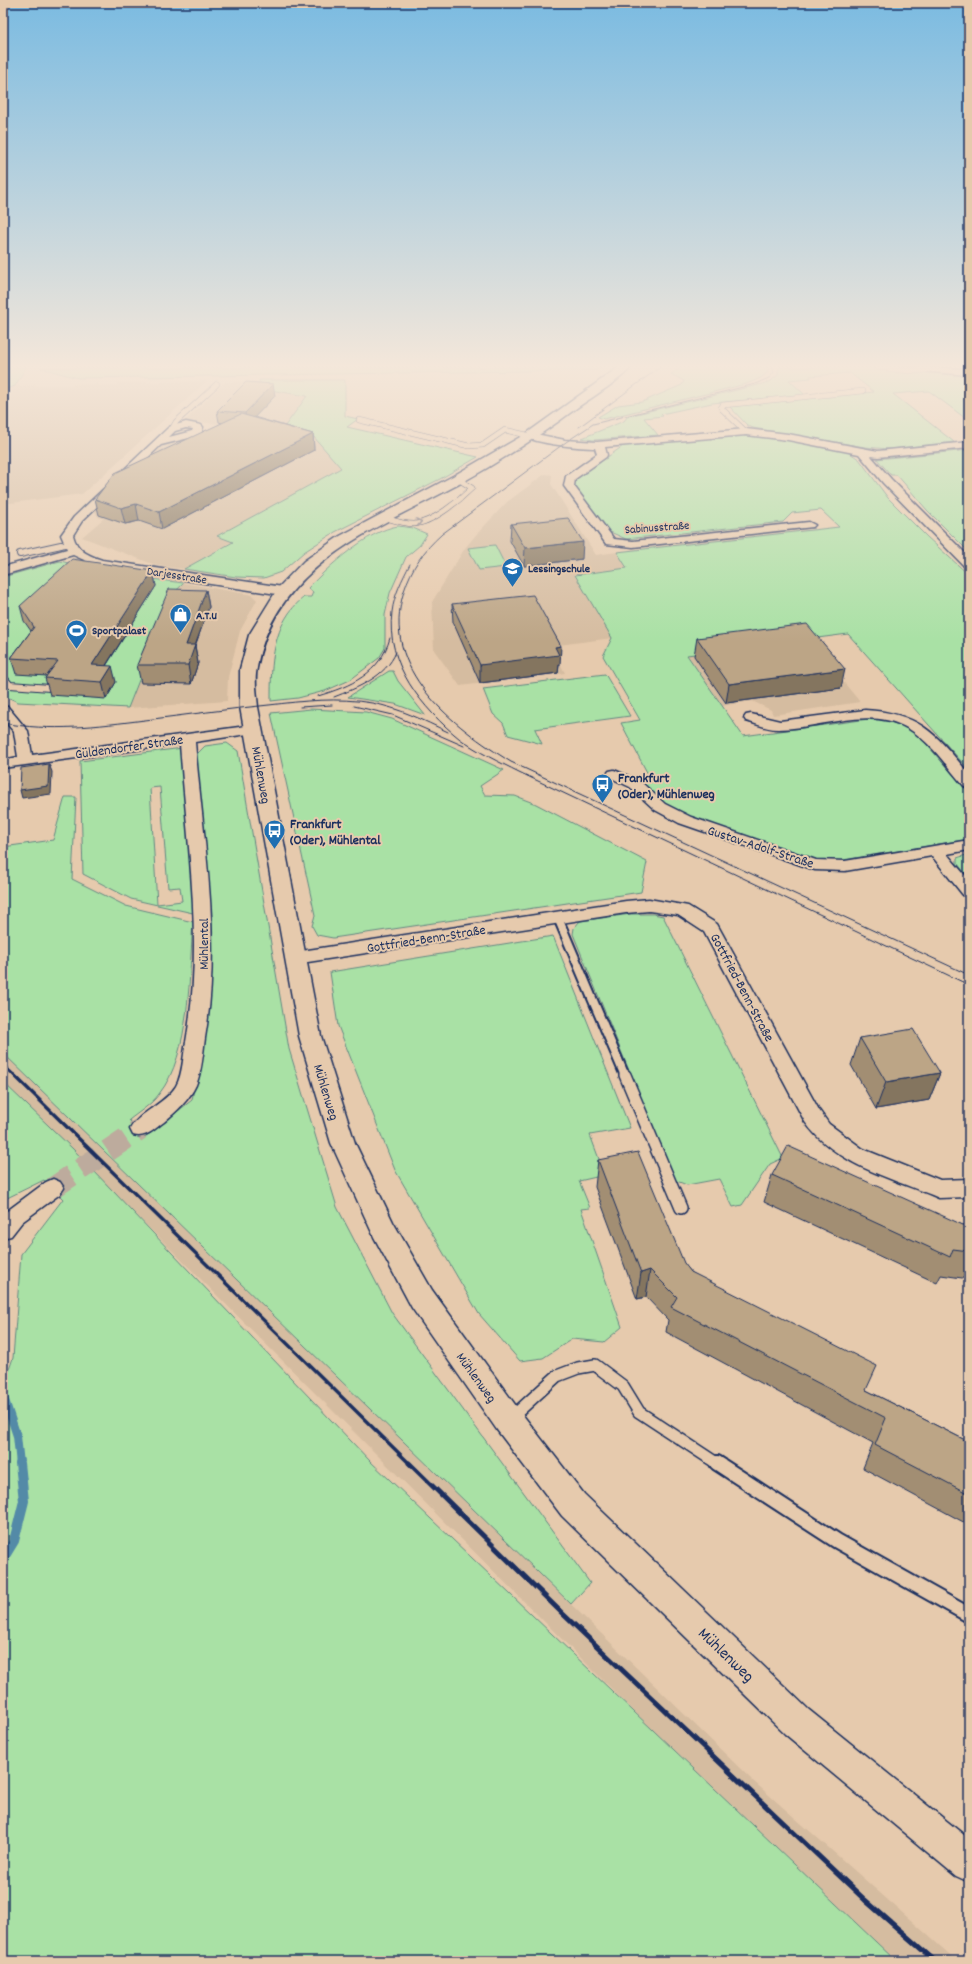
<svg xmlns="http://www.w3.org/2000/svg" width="972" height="1964" font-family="Dekko,sans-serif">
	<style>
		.built { fill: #d5bca0 }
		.green { fill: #a9e1a5; stroke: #628882; fill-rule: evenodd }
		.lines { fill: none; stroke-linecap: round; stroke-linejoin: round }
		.stream-far1 { stroke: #538aa7; stroke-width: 8 }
		.stream { stroke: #538aa7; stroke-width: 10 }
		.street-tunnel { stroke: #bdab9d; stroke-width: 22; stroke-dasharray: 22 11; stroke-linecap: butt }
		.lane-far4-casing { stroke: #1b2f5e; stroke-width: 6 }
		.lane-far3-casing { stroke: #1b2f5e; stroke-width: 8 }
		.lane-far2-casing { stroke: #1b2f5e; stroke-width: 12 }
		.lane-far1-casing { stroke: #1b2f5e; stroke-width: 14 }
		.lane-casing { stroke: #1b2f5e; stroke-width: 18 }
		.street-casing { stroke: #1b2f5e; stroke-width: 3 }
		.secondary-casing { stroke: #1b2f5e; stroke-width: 3 }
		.primary-casing { stroke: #1b2f5e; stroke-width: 3 }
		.lane-far4 { stroke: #e6caad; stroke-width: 5 }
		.lane-far3 { stroke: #e6caad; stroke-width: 6 }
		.lane-far2 { stroke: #e6caad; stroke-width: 8 }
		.lane-far1 { stroke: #e6caad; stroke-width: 11 }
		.lane { stroke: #e6caad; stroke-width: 14 }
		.street { fill: #e6caad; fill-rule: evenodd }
		.secondary { fill: #e6caad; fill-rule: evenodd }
		.primary { fill: #e6caad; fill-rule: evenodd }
		.tram { stroke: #1b2f5e; stroke-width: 1 }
		.rail-far2 { stroke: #1b2f5e; stroke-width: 3 }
		.rail-far1 { stroke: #1b2f5e; stroke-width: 3.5 }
		.rail { stroke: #1b2f5e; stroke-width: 5 }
		.wall { fill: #a28e73; stroke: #1b2f5e }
		.shaded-wall { fill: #84745e; stroke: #1b2f5e }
		.building { fill: #bca586; stroke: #1b2f5e }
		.oneway { stroke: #807c86 }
		.labels { text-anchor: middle; stroke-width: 4; stroke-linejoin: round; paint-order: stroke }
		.far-street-label { font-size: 12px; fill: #1b2f5e; stroke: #e6caad }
		.far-poi-label { font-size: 12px; font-weight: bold; fill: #1b2f5e; stroke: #e6caad; text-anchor: start }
		.street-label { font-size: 14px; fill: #1b2f5e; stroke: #e6caad }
		.poi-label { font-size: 14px; font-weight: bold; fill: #1b2f5e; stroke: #e6caad; text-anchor: start }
		.near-street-label { font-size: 17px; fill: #1b2f5e; stroke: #e6caad }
	</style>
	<rect width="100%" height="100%" fill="#e6caad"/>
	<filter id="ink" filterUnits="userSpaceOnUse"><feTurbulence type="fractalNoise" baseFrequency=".025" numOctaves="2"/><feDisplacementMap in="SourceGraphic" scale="8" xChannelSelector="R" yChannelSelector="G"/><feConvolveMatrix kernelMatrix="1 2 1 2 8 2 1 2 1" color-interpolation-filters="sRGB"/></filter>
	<g filter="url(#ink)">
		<!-- built -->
		<path class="built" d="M207,381L82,494L3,504V393L15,386L99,384L98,386H116L118,383Z
			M225,382H259L263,389L307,396L285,426L313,436L342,468L218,536L233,541L183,569L158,566L82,537L103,519L98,517L94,510L164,445L202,435L216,428L219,424L185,421Z
			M545,474L552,475L551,484L596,555L617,552L627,568L612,638L551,646L565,673L460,686L434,650L432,602L465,548L475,536L507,502Z
			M184,583L252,595L257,600L240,631L228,677L227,701L128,708L168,607L161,606Z
			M808,639L860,702L773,715L771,710L752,701L722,706L687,654Z
			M3,1053L753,1781L957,1961H896L648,1725L3,1082Z"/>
		<!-- green -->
		<path class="green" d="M3,367H26L15,386L3,390Z
			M601,367L596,370L78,378L41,368Z
			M682,367H768V372L761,378L746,384L604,419L598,417L618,405L642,402L682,385L684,381L671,374Z
			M779,367H864L969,376V421L929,391L893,394L954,442L890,449L865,447L753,428L747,425L730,407L733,405L874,392L850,373L810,376L811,378L789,380L805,395L712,403L661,414L663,416L644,418L658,435L593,440L582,438L624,421L628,416L762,384L771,381L778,375Z
			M259,380H345V416L358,419L347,427L478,457L440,479L335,532L304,552L281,572L264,578L236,577L184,569L233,542L217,536L341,468L313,436L259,431L285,426L307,396L263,389Z
			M740,435L789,440L848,452L859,459L888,498L927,537L969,575V770L848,634L687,655L743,736L876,718L891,722L910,729L921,738L969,793V839L831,862L817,861L695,819L660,801L642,783L651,780L621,723L640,720L603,656L612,638L575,575L627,568L617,552L839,527L821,510L792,513L783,522L626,539L608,531L574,486L575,480L623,446Z
			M969,450V552L927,510L897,475H891L877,459Z
			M398,526L413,528L427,534L420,545L406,557L390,593L385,615V648L379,658L350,680L325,691L298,698L271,701C271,663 272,623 304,597H311L313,592L308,588C329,566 367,531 398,526Z
			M495,545L506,567L479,570L468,548Z
			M60,561L120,575L184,583L161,605L168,607L128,708L18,702L5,696L3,693V577Z
			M389,671H393L398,681L425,715L395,704L348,697Z
			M605,674L630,716L535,729L542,744L508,735L503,723L493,714L483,689Z
			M311,709L366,712L392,719L504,770L480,786L485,795L515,796L536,804L647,862L641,892L333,938L317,935L312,926L315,915L271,713Z
			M227,743L238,751L289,1049L337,1207L392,1313L590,1583L571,1604L3,1053V847L53,840L65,797H76L72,879L126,906L193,922C189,972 191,1054 159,1094C152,1104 139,1112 129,1120L145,1137L192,1100L205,1030L193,758L205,746Z
			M183,748L197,914L131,899L83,874L80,761ZM160,787L168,888L180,887L182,901L157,904L150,788Z
			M969,854V878L957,863V858Z
			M631,914H653L663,916L783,1158L770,1164L742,1205L733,1207L719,1179L687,1185L674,1180L573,934L574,928L580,921Z
			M553,936L630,1128L590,1135L605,1175L579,1181L590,1208L581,1209L622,1327L604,1342L572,1339L543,1358L520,1361L479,1314L395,1170L338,1026L330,972Z
			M3,1082L73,1149L370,1461L896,1961H3V1387L13,1358L21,1254L63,1199L44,1180L3,1200Z"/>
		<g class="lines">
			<!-- stream-far1 -->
			<path class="stream-far1" d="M3,1394L17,1436L20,1464"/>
			<!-- stream -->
			<path class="stream" d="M3,1559L14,1541L24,1501L20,1463"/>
			<!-- street-tunnel -->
			<path class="street-tunnel" d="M53,1188L140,1129"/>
			<defs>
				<path id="lane-far4" d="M877,367L909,371L927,370
					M359,420L469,446L483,445L505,430L531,436
					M172,429L176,422L217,384
					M746,432L721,408L723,405L863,391
					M386,518C395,521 404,524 414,524C432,523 459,501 472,488L458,479
					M56,546L69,544"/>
				<path id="lane-far3" d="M20,554L61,545
					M3,677L10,685L50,688"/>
				<path id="lane-far2" d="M558,918L625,1076"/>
				<path id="lane-far1" d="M625,1075L681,1208
					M511,1418L557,1376L578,1368L595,1365L623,1386L639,1412L718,1464"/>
				<path id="lane" d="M717,1463L837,1541L969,1615"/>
				<path id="street" d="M186,422L201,425L203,427L201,435L161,445L82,521L73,535C77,551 88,555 102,560L283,587L287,588L289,591L287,594L283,595L100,567L73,555L3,575V567L67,549L61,535L74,517L169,427ZM186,428L193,429L192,431L169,437L175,431Z
					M746,429L788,434L878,451L969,442V448L878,457L871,456L891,479L969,557V568L965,567L883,483L859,454L788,440L746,435L605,447L607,455L606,457L575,479L574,486L614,539L633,541L809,522L815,525L813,527L633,547L606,544L564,486L566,476L597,454L595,448C583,448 533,444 526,436L531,433L565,440L597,442Z
					M3,706L8,707L28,731L32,755L254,725L259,726L261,729L259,732L254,733L195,742C203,840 222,939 205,1038C203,1053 202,1071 196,1085C189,1100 177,1111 164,1122C154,1129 146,1139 133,1135L130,1129C139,1112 165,1104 176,1086C183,1074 183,1055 186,1042C204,941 187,844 180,744L3,768V760L18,757L14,732L3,719Z
					M865,710C920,713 936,734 969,774V788L964,786C947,767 932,743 909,729C869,705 821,729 778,729C767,729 757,724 746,721L744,718L746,715L751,714L780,721Z
					M614,770L640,781L665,804L691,817L816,860L845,861L969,840V850L947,854L969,880V896L963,895L932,856L845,871L815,870L679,823L655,810L630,787L609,777L607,774L609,771Z
					M649,899L688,906L717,924L819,1110L829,1124L863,1149L940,1180L969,1179V1197L939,1198L932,1195C887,1177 834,1163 805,1122L704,932L678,915L649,911L626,913L295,964L289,962L286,958L289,954L295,952L626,901Z
					M53,1179L60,1182L64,1188L60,1194L22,1222L11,1236L3,1238V1214L46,1182Z"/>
				<path id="secondary" d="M619,367H631C622,379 591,398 578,407C541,435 502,460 461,483C379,528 275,563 257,668C254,680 257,695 258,707L321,1036L355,1143L393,1222L432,1290L519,1410L584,1494L809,1710L969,1839V1882L956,1876L785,1734L562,1516L497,1430L412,1308L374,1237L331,1143L299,1036L240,707V669L249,635L278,588L304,561L340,536L453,476L527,433Z"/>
				<path id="primary" d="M902,367L969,369V375L907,370Z"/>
			</defs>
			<!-- lane-far4 casing -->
			<use href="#lane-far4" class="lane-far4-casing"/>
			<!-- lane-far3 casing -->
			<use href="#lane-far3" class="lane-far3-casing"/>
			<!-- lane-far2 casing -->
			<use href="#lane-far2" class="lane-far2-casing"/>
			<!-- lane-far1 casing -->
			<use href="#lane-far1" class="lane-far1-casing"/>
			<!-- lane casing -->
			<use href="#lane" class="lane-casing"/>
			<!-- street casing -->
			<use href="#street" class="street-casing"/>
			<!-- secondary casing -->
			<use href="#secondary" class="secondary-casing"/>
			<!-- primary casing -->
			<use href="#primary" class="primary-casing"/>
			<!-- lane-far4 -->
			<use href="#lane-far4" class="lane-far4"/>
			<!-- lane-far3 -->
			<use href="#lane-far3" class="lane-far3"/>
			<!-- lane-far2 -->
			<use href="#lane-far2" class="lane-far2"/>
			<!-- lane-far1 -->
			<use href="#lane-far1" class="lane-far1"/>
			<!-- lane -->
			<use href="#lane" class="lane"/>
			<!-- street -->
			<use href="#street" class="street"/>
			<!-- secondary -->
			<use href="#secondary" class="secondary"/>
			<!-- primary -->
			<use href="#primary" class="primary"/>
			<!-- tram -->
			<path class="tram" d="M772,367L774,372L769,378L755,384L593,424L566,442L442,534C423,551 412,567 404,591C379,670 453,726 511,762L969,975
				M579,427L660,367
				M410,564C402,580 394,595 392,612C385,664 423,709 460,739C478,752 499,762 519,772L969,985
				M318,696C351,686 380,674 390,638
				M334,697C357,688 386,677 396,652
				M354,706L393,715L464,746
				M300,707L332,705
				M3,723C51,732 97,726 145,720C186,715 227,709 269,705C303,701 338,697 372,703C399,708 423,720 448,732"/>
			<!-- rail-far2 -->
			<path class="rail-far2" d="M3,1065L15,1076"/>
			<!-- rail-far1 -->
			<path class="rail-far1" d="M14,1075L410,1464"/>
			<!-- rail -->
			<path class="rail" d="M409,1463L563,1614L865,1900L935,1961"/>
		</g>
		<!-- wall -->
		<path class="wall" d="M275,396L254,417L313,434L314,450L162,529L139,521L125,524L99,515L95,499L222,423L219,422L217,411Z
			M511,524L582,559L524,566L510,541Z
			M153,571L156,586L106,666L116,682L106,699L50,695L45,678L47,676L16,674L11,658L31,631L24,621L20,606Z
			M206,590L209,607L195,646L198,663L191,684L141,683L137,665Z
			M452,604L560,665H559L558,673L480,683L453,622Z
			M697,638L841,688L726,703L694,656Z
			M860,1038L940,1073L929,1100L876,1109L851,1065Z
			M598,1160L691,1272L866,1390L969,1442V1525L863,1468L873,1443L666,1332L668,1320L646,1297L637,1299L595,1187Z
			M772,1175L963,1225H969V1279L941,1275L937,1283L764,1202Z"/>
		<!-- shaded-wall -->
		<path class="shaded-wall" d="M273,384L275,396L247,425L245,413Z
			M313,434L314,450L162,529L159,512Z
			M136,504L139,521L125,524L121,508Z
			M583,542L582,559L524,566L525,548Z
			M153,571L156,586L96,681L92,665Z
			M206,590L209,607L195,646L198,663L191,684L188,665L186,645Z
			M561,646L560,665H559L558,673L480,683V665L555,647Z
			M112,666L116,682L106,699L102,682Z
			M845,669L841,688L726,703L729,684Z
			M49,764L52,772L51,794L22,798L20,790Z
			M940,1073L929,1100L876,1109L886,1082Z
			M650,1270L646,1297L637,1299L641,1273Z"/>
		<!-- building -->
		<path class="building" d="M246,382L273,384L245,413L217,411Z
			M241,414L313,434L159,512L136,504L121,508L95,499L115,473Z
			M568,518L583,542L525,548L511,524Z
			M72,559L153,571L92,665L112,666L102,682L45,678L58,661L11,658L34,627L20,606Z
			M169,589L206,590L186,645H195L188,665H137Z
			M533,595L561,646L555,647L559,655L480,665L452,604Z
			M807,624L845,669L729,684L697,638Z
			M49,764L48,786L20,790L21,768Z
			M913,1029L940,1073L886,1082L860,1038Z
			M788,1146L963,1225H969V1251L953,1249L950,1257L772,1175Z
			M638,1152L684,1263L691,1272L877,1366L866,1390L969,1442V1494L875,1445L886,1418L671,1307L677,1297L650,1270L641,1273L598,1160Z"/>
		<!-- one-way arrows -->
		<defs><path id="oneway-chevron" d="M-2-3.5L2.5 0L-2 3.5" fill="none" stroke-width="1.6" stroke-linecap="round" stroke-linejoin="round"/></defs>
		<use class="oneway" href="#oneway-chevron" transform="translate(419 522) rotate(-13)"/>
	</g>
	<!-- sky -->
	<linearGradient id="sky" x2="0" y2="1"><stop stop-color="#7bbbe1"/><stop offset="0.57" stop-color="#f4e7da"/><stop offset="1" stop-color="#f4e7da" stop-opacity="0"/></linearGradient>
	<rect width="972" height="642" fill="url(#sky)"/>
	<!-- icons -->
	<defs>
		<symbol id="school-pin" viewBox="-11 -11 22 30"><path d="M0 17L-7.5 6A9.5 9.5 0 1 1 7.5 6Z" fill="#1f6fb2" stroke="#e6caad"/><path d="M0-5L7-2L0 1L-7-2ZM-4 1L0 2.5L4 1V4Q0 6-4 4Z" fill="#fff"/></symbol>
		<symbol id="shop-pin" viewBox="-11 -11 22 30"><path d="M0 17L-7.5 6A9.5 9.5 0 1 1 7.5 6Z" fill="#1f6fb2" stroke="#e6caad"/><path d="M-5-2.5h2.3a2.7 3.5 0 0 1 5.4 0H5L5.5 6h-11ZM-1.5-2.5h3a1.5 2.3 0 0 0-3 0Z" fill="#fff"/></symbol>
		<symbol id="stadium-pin" viewBox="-11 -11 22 30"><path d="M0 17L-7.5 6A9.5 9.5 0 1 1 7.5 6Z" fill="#1f6fb2" stroke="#e6caad"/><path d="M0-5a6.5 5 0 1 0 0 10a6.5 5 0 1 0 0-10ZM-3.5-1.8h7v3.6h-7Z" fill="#fff"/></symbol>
		<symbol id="bus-pin" viewBox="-11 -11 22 30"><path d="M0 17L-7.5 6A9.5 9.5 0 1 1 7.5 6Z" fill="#1f6fb2" stroke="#e6caad"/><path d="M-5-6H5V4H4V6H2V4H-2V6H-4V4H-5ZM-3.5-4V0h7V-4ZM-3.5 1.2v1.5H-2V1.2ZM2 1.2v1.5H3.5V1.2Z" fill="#fff"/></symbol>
	</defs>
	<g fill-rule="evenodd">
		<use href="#school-pin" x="500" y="556" width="25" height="34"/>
		<use href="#shop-pin" x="168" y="602" width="25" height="34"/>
		<use href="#stadium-pin" x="64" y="618" width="25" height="34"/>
		<use href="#bus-pin" x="590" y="772" width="25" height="34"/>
		<use href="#bus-pin" x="262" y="818" width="25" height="34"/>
	</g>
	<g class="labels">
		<!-- far-street labels -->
		<g class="far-street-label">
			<text transform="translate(657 527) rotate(-4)" y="4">Sabinusstraße</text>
			<text transform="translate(177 575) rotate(9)" y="4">Darjesstraße</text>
		</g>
		<!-- far-poi labels -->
		<g class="far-poi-label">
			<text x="528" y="572">Lessingschule</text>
			<text x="196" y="619">A.T.U</text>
			<text x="92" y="634">Sportpalast</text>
		</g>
		<!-- street labels -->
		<g class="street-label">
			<text transform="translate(129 746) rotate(-8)" y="5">Güldendorfer Straße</text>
			<text transform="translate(262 775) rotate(80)" y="5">Mühlenweg</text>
			<text transform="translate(761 846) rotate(18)" y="5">Gustav-Adolf-Straße</text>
			<text transform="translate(426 938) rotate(-9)" y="5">Gottfried-Benn-Straße</text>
			<text transform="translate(203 944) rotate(-90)" y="5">Mühlental</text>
			<text transform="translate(743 987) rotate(62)" y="5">Gottfried-Benn-Straße</text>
			<text transform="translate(327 1092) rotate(73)" y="5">Mühlenweg</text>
			<text transform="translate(477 1377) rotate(54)" y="5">Mühlenweg</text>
		</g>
		<!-- poi labels -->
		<g class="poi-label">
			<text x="618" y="782">Frankfurt<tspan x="618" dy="16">(Oder), Mühlenweg</tspan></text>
			<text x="290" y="828">Frankfurt<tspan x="290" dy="16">(Oder), Mühlental</tspan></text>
		</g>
		<!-- near-street labels -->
		<g class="near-street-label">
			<text transform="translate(727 1654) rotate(44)" y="6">Mühlenweg</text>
		</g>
	</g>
	<!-- margin -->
	<rect width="972" height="1964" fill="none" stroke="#e6caad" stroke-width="16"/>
	<rect x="8" y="8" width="956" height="1948" fill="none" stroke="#1b2f5e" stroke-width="1.5" filter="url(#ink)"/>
</svg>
